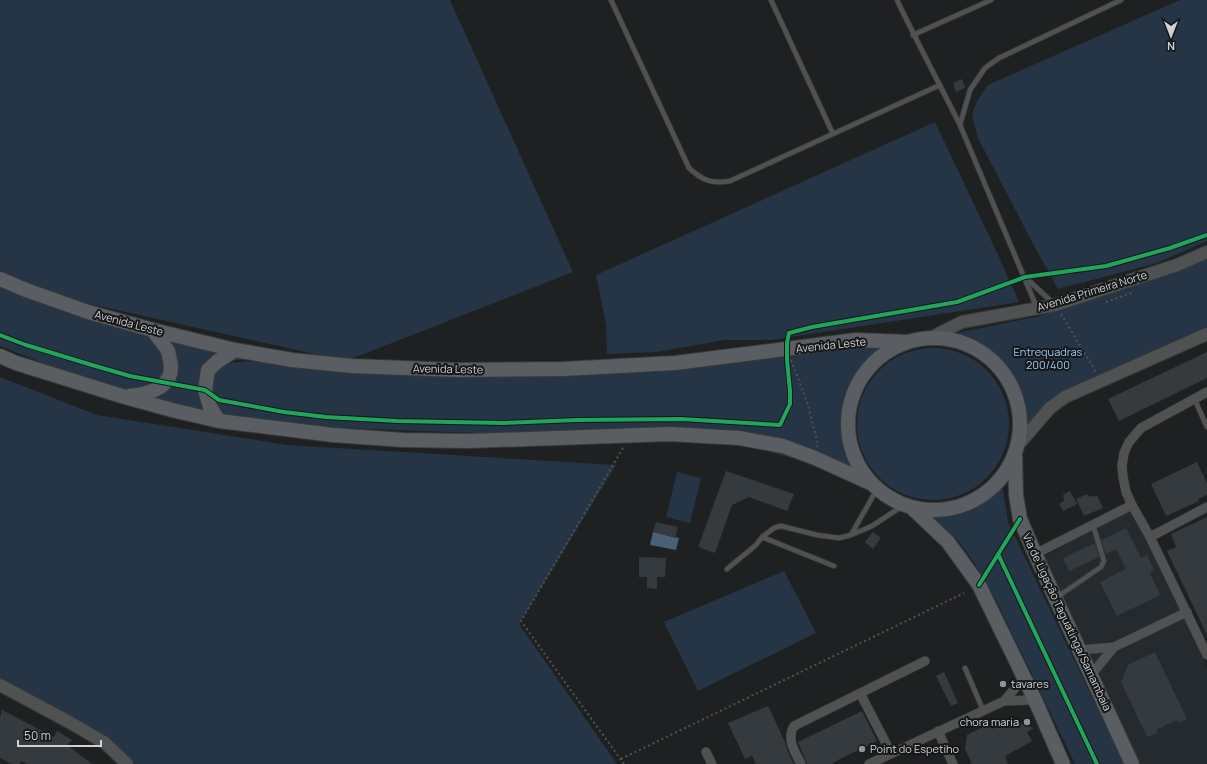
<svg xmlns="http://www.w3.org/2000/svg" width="1207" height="764" font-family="Manrope,sans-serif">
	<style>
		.built { fill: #252a2f }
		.green { fill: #253545 }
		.water { fill: #4a6077 }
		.building { fill: #353a3f }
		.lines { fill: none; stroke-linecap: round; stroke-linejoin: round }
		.lane-casing { stroke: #393a3a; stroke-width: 6 }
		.street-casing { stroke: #393a3a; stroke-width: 10 }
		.secondary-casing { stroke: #393a3a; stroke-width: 14 }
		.primary-casing { stroke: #393a3a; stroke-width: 16 }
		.path { stroke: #515253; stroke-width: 2; stroke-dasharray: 2 3; stroke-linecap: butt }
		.lane { stroke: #505152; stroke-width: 4.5 }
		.street { stroke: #505152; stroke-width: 9 }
		.secondary { stroke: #505152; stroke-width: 12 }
		.primary { stroke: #5a5e63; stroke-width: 14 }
		.cycleway-casing { stroke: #151718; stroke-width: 6 }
		.cycleway { stroke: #20a55d; stroke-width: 4 }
		.poi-dot { fill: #929394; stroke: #151718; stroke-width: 1.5 }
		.labels { text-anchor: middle; stroke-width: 4; stroke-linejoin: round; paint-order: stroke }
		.street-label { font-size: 11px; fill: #d0d1d2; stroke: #151718 }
		.park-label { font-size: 11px; fill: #9dc8f6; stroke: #151718 }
		.poi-label { font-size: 11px; fill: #d0d1d2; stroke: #151718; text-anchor: start }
	</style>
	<rect width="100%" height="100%" fill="#1f2021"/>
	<!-- built -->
	<path class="built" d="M1127,509L1150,542L1207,667V764H1134L1033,563Z"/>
	<!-- green -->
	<path class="green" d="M0,0H450L573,272L346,361L45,294L0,270Z
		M1180,0H1207V241L1157,263L1058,289L1033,244L978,138L972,115L977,101L988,85Z
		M935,122L999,257L1019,302L771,340H725L656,352L607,354L606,325L596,275Z
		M1207,258V332L1066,399L1020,439L1021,405L1006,373L979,344L941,336L1040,316Z
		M0,286L43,302L148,337L164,352L169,374L159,392L127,396L0,346Z
		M149,337L250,359L225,361L208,371L211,415L148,399L170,374L165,351Z
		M898,343L873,361L857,382L848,408L847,435L854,460L867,479L811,463L741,444L661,440L341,428L231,417L206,408L209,372L226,363L253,361L345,367L563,371Z
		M857 424a76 76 0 1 1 152 0a76 76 0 1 1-152 0Z
		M0,377L97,415L287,445L616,465L519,624L617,764H135L0,684Z
		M677,472L701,478L690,523L666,517Z
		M1002,483L1008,522L1124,764H1075L996,600L975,564L957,539L928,514L949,513L966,508L990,497Z
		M784,571L816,633L698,691L664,622Z"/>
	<!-- water -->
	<path class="water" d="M653,532L679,538L676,550L650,545Z"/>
	<!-- building -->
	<path class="building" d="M962,79L965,88L956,92L953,83Z
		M1207,352V378L1119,421L1108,399Z
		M1197,462L1207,483V495L1198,499L1199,501L1166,516L1151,484Z
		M726,471L794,494L787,511L749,497L732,505L715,553L698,547Z
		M1070,491L1077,504L1063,511L1059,504L1064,501L1063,495Z
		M1087,494L1089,497L1092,495L1093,497L1097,495L1103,508L1084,516L1076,499Z
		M1207,517V635L1167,551L1176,547L1171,534Z
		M656,522L678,527L675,538L653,532Z
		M1126,528L1141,558L1147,555L1154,570L1150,573L1160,595L1117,616L1100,582L1126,569L1116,549L1106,554L1101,540Z
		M873,532L881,538L873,549L865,542Z
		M1095,543L1099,557L1069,571L1063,558Z
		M639,557L666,558L665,577H657V589L647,588V577H639Z
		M1155,652L1187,719L1178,723L1177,720L1156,730L1158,733L1147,737L1121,682L1128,665Z
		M944,672L958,703L951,706L936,676Z
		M768,706L785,742L788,752L794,764H756L752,756L745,759L728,723Z
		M2,710L54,737L57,731L72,740L67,745L92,764H27L21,761L20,764H12L0,758V718Z
		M862,711L877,741L838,760L832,764H807L798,742Z
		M1009,720L1034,728L1027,732L1032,741L1005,756L1008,764H972L965,749L967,735L989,724L992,729Z"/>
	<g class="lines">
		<defs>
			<path id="lane" d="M611,0L689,168C703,181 712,184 730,181L940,85
				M771,0L833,134
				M897,0C917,42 939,83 960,125
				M913,35L991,0
				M1026,278L1053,303
				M1037,308L960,125L970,90L985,68L999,58L1121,0
				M1194,398L1207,427
				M851,535L877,489
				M762,537L834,566
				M727,569L756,545L762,537L774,528L781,526L817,535L839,538L851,535L872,526L904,505
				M1057,597L1101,567L1104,561L1093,525
				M965,668L983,710"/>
			<path id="street" d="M1207,392L1141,428L1129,442L1124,453L1122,466L1123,477L1126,492L1132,505L1150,537L1207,655
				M1150,537L1207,507
				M1035,554L1132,505
				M1080,650L1114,647L1187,612
				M1091,675L1114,647
				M860,693L891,753
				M1004,701L1035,700
				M938,731L953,764
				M706,752L712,764
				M801,764C795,752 786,739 794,726L925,661
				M869,764L1004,701L1024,678"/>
			<path id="secondary" d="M930,338L962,322L1055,305L1177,265L1207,252
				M1018,445L1050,408L1065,397L1207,334
				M0,685L69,722L105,743L127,764"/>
			<path id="primary" d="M0,279L26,290L88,312L153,330L235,350L292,360L352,366L456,370L563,369L675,363L856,340L907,342
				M848 424a86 86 0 1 1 172 0a86 86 0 1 1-172 0Z
				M0,356L16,363L125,397L172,410L219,421L333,435L403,440L469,441L670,434L739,438L783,446L815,458L870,483
				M129,396C150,394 176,387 170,360C169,357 169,354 168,351C164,344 157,337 153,330
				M219,421L210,407L205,390L208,370L218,361L235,350
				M1015,453L1016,495L1020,519L1035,554L1132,764
				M911,507L948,542L979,585L1035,700L1063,764"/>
		</defs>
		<!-- lane casing -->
		<use href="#lane" class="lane-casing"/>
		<!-- street casing -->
		<use href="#street" class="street-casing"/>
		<!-- secondary casing -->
		<use href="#secondary" class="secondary-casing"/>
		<!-- primary casing -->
		<use href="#primary" class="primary-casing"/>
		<!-- path -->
		<path class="path" d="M1106,302L1134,292
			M1061,314L1096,372
			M791,360L807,402L818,444L817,447
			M623,448L521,621L624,764
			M621,759L964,593"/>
		<!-- lane -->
		<use href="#lane" class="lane"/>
		<!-- street -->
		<use href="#street" class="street"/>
		<!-- secondary -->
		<use href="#secondary" class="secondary"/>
		<!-- primary -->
		<use href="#primary" class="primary"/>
		<defs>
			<path id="cycleway" d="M0,335L26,345L92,365L130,376L205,390L219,400L284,412L326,417L397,421L504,423L577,420L681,419L780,425L790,404V391L787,360V343L789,333L812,327L957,302L1025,277L1106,266L1170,248L1207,235
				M998,554L1097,764
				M979,585L1020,519"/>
		</defs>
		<!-- cycleway casing -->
		<use href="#cycleway" class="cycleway-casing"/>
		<!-- cycleway -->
		<use href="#cycleway" class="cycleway"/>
	</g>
	<!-- markers -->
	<g class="poi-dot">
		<circle cx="1003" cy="684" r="4"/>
		<circle cx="1027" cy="722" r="4"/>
		<circle cx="862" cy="749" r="4"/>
	</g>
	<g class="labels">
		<!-- street labels -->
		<g class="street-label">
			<text transform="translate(1092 291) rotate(-17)" y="4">Avenida Primeira Norte</text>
			<text transform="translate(129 323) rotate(15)" y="4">Avenida Leste</text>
			<text transform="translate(831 345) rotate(-6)" y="4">Avenida Leste</text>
			<text transform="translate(448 369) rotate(1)" y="4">Avenida Leste</text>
			<text transform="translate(1067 622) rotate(65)" y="4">Via de Ligação Taguatinga/Samambaia</text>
		</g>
		<!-- park labels -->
		<g class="park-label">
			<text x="1048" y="356">Entrequadras<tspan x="1048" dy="13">200/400</tspan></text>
		</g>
		<!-- poi labels -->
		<g class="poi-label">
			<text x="1011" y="688">tavares</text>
			<text x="1019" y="726" text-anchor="end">chora maria</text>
			<text x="870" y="753">Point do Espetiho</text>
		</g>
	</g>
	<!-- north arrow -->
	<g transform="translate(1171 36) rotate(180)" stroke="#151718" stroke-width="3" paint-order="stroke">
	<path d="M0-3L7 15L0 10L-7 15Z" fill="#d0d1d2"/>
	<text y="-6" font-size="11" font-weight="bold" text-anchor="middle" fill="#d0d1d2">N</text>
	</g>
	<!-- scale -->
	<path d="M18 740v6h83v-6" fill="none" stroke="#d0d1d2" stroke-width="2"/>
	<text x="24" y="740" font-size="12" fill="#d0d1d2" stroke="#151718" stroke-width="3" paint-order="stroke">50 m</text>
</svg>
